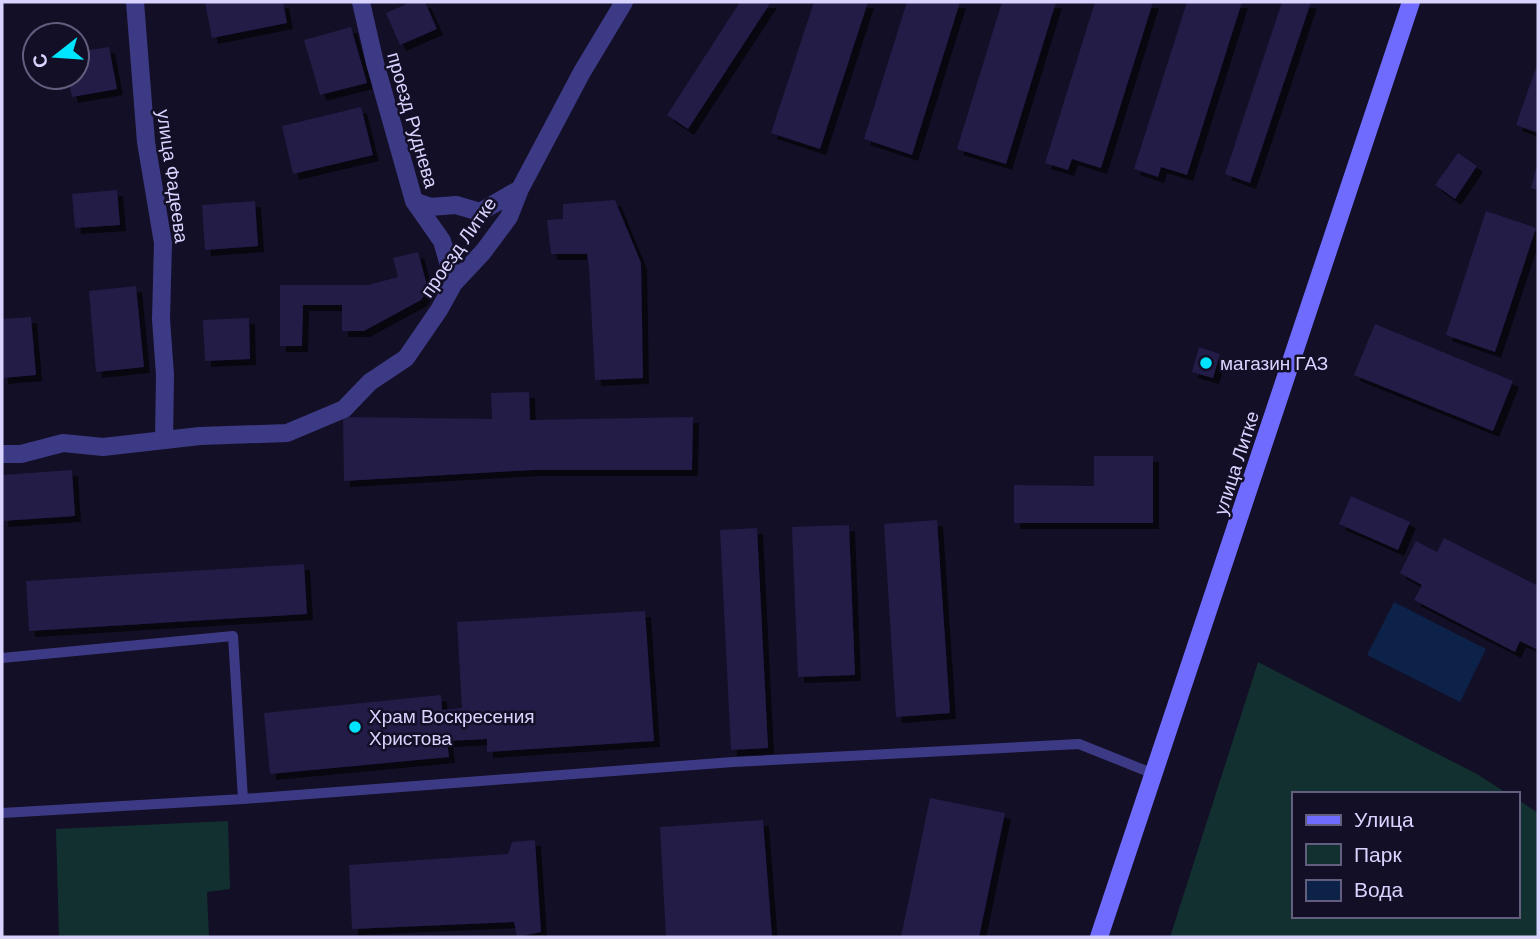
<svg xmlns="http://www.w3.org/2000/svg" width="1540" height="939" font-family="'DM Sans',sans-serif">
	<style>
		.green { fill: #12302f }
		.water { fill: #0c2248 }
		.building { fill: #241b47; filter: url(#shadow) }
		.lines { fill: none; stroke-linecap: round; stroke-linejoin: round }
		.lane { stroke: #3d3a85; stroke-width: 10 }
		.street { stroke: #3d3a85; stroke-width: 18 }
		.secondary { stroke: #6f6bff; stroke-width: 18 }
		.poi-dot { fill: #00e5ff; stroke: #130f26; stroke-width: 2.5 }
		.labels { text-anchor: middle; stroke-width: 5; stroke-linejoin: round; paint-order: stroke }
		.street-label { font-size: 19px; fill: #d9d4ff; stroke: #130f26 }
		.poi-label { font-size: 19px; fill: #d9d4ff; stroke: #130f26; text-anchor: start }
	</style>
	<defs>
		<filter id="shadow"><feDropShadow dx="6" dy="6" stdDeviation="0" flood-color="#0009"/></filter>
	</defs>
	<rect width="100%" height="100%" fill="#130f26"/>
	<!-- green -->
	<path class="green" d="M1258,662L1477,774L1508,794H1293V916H1517V799L1538,813V937H1170Z
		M228,821L230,889L207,892L209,937H59L56,829Z"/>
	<!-- water -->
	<path class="water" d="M1394,602L1486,649L1460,702L1367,655Z"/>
	<!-- building -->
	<path class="building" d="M205,2H283L287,23L212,38Z
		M411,2H425L437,29L400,45L386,13Z
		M740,2H771L688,129L667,115Z
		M814,2H868L820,149L771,133Z
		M907,2H960L912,155L864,139Z
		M1002,2H1056L1006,164L957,149Z
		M1095,2H1153L1101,168L1072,159L1068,170L1045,163Z
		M1187,2H1242L1187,175L1161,167L1158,177L1134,169Z
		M1282,2H1311L1250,183L1225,174Z
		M351,27L367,83L320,95L304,40Z
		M109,47L117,89L72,97L68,77H77V52Z
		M1538,62V133L1516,125Z
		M361,107L373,155L293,174L282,126Z
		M1458,153L1477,166L1455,199L1435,185Z
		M1537,165H1538V190L1531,188Z
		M117,190L120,225L75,228L72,194Z
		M615,200L641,263L643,378L595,380L589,267L587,254H551L547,220L563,219V204Z
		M255,201L258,246L205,250L202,205Z
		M1486,211L1536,228L1495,352L1446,335Z
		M418,252L428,289L421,300L364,331H342V305H303L302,346H280V285H368L398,277L393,258Z
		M136,286L144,367L96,372L89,291Z
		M31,317L36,375L2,378V319Z
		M249,318L250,359L205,361L203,320Z
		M1375,324L1513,381L1493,431L1354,375Z
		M1199,347L1220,354L1213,378L1192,372Z
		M529,392L530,420L693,417L692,470H533L344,481L343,417L492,419L491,393Z
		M1094,456H1153V523H1014V485L1094,486Z
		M72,470L75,516L2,521V475Z
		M1351,496L1410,522L1398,550L1339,524Z
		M937,520L950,713L896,717L884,524Z
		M849,525L855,675L798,677L792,527Z
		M757,528L768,748L731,750L720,530Z
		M1444,538L1538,586V650L1520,641L1515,652L1414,600L1422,585L1400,573L1416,541L1437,552Z
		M304,564L307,614L29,631L26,581Z
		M645,611L654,741L487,752V739L447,741L449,757L270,774L264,713L441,695L442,710L462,708L457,622Z
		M930,798L1005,813L979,937H901Z
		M763,820L772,937H666L660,827Z
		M535,840L541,932L517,937L514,922L352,929L349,865L508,854L512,842Z"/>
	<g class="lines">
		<!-- lane -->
		<path class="lane" d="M2,658L233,636L243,799
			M2,813L243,799L733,762L1079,744L1154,774"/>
		<!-- street -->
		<path class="street" d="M135,2L146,142L163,243L161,319L165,375L164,440
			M361,2L375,63L414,201L442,241L454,283
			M414,201L430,207L456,205L480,212L520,189
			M2,454H21L63,443L103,447L200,436L287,433L344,409L370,382L406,358L439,310L454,283L483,252L509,217L520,189L582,72L624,2"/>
		<!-- secondary -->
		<path class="secondary" d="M1099,937L1411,2"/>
	</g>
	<!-- markers -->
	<g class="poi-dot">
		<circle cx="1206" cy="363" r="7"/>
		<circle cx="355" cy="727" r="7"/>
	</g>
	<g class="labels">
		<!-- street labels -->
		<g class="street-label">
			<text transform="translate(413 120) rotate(74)" y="7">проезд Руднева</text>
			<text transform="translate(173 176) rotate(82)" y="7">улица Фадеева</text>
			<text transform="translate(458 247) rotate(-55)" y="7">проезд Литке</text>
			<text transform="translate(1236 463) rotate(-72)" y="7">улица Литке</text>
		</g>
		<!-- poi labels -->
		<g class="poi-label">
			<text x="1220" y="370">магазин ГАЗ</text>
			<text x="369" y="723">Храм Воскресения<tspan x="369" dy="22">Христова</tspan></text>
		</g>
	</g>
	<!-- border -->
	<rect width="1540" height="939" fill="none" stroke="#d9d4ff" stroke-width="7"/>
	<!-- legend -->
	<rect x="1292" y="792" width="228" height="126" fill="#130f26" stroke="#625e7d" stroke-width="2"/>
	<rect x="1306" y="815" width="35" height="10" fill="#6f6bff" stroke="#625e7d" stroke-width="2"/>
	<text x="1354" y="827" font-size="21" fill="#d9d4ff">Улица</text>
	<rect x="1306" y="844" width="35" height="21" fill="#12302f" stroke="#625e7d" stroke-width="2"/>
	<text x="1354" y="862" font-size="21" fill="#d9d4ff">Парк</text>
	<rect x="1306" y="880" width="35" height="21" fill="#0c2248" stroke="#625e7d" stroke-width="2"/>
	<text x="1354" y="897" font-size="21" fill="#d9d4ff">Вода</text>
	<!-- north arrow -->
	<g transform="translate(56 56) rotate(253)"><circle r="33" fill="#130f26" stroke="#625e7d" stroke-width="2"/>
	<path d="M0-5L12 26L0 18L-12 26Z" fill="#00e5ff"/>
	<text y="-10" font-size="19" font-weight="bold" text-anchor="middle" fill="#d9d4ff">С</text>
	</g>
</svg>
